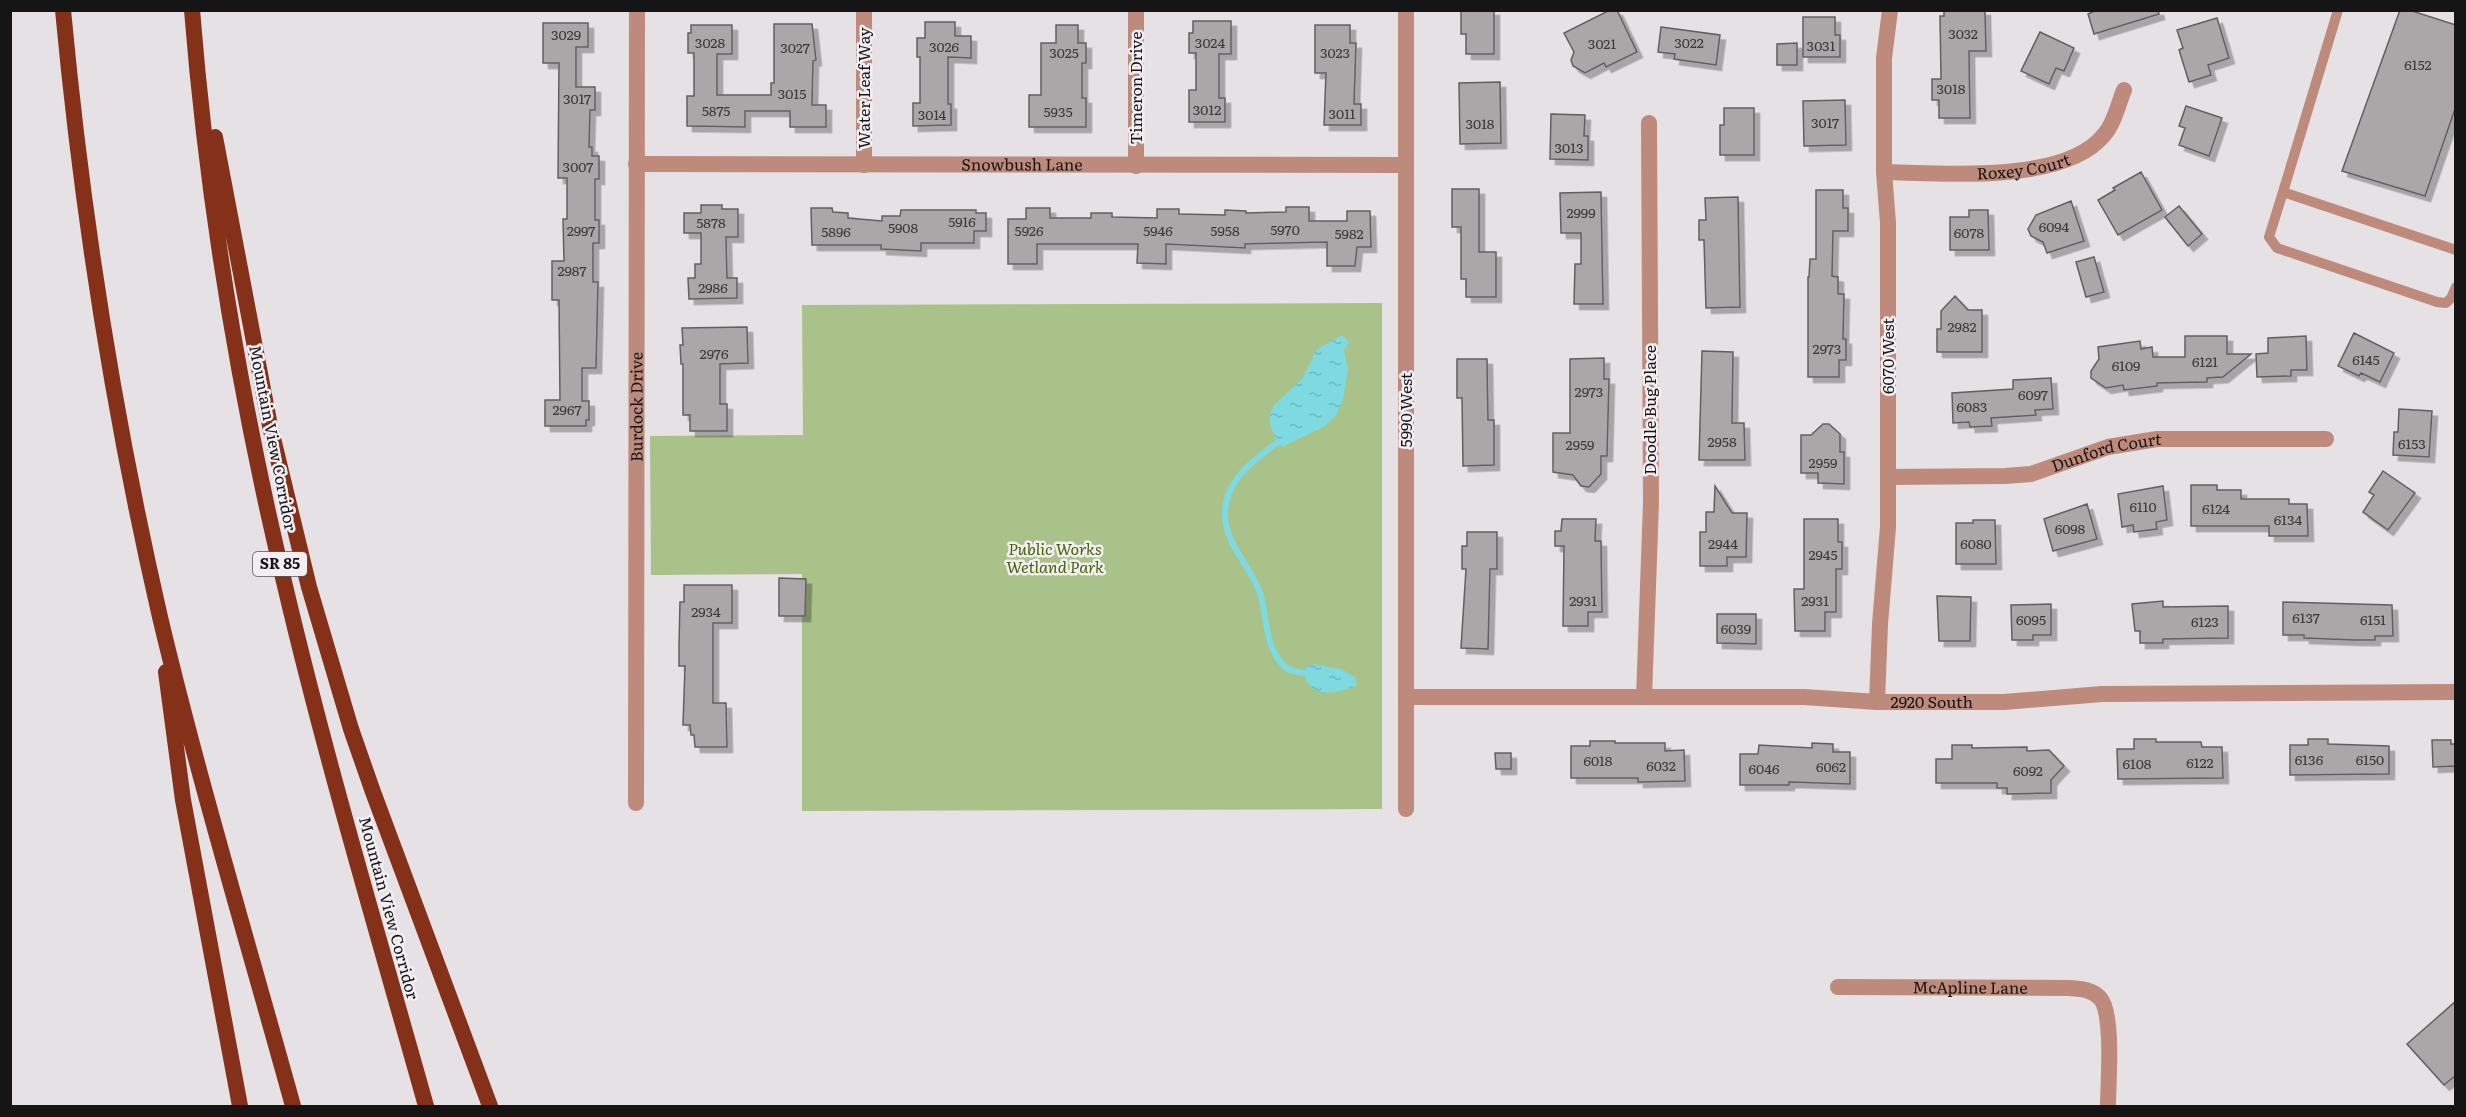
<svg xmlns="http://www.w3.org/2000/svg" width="2466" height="1117" font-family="Literata,serif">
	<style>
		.green { fill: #a8c289 }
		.water { fill: url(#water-ripples) }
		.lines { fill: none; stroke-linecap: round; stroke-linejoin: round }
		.stream { stroke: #7edae0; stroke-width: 6 }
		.building { fill: #aba6a8; stroke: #645f61; stroke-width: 1.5; filter: url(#shadow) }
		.service { stroke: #bd8a7b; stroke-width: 10 }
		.minor { stroke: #bd8a7b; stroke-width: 16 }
		.trunk { stroke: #853018; stroke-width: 16 }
		.labels { text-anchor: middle; stroke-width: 5; stroke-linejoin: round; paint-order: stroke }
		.number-label { font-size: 14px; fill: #3b393a }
		.shield { fill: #f2eef2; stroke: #585658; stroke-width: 1.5 }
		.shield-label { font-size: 15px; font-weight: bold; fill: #161516 }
		.street-label { font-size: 16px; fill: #161516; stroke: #f2eef2 }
		.park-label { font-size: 16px; font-style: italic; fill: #436305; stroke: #f2eef2 }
	</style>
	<defs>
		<pattern id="water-ripples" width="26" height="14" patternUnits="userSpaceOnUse" patternTransform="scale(1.5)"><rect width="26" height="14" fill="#7edae0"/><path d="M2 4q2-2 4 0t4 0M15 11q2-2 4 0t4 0" fill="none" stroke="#6cbabf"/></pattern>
		<filter id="shadow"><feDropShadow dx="5.5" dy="5.5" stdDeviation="0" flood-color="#0004"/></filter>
	</defs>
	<rect width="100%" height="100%" fill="#e5e1e5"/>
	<!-- green -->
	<path class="green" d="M1382,303V809L802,811V574L651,575L650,436L803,435L802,305Z"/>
	<!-- water -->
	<path class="water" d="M1342,335L1349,342L1344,350L1348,370L1343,399L1337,414L1325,426L1282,447L1275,438L1270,423V414L1274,405L1303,378L1316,350Z
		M1313,664L1341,669L1355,677L1357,685C1338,694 1310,700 1304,673L1307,667Z"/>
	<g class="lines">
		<!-- stream -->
		<path class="stream" d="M1278,442C1255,459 1225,480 1225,513C1224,545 1253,567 1261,596C1267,619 1265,646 1283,665C1288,671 1297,672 1304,673"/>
	</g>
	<!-- building -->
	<path class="building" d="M1461,10H1494V54H1466V34H1461Z
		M1610,10H1617L1637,52L1606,67L1604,63L1585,73L1573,66L1571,60L1574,52L1564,33Z
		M1944,10H1985L1986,51H1969L1970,118H1939V100H1932V79H1941L1940,16H1944Z
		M2097,10H2158L2159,14L2094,34L2088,14Z
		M2400,10H2409L2456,25V106L2425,196L2342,171Z
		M1803,17H1835V35H1840V57H1803Z
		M2217,18L2229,58L2208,65L2211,75L2189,82L2179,50L2183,48L2177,30Z
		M1193,21H1231V54H1219V98H1225V122H1189V90H1196V53H1189V33H1193Z
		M925,22H955V36H971V58L948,57V104H951V125L913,126V103H920V57H917V38H925Z
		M543,23H588V47H576V87H595V110H590L589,147H592V156H599V179H595V220H599V243H593V282H598L596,368H582V401H589V420H586V426H545V400H560L559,300H552V261H564L563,219H567V178H558L559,63H543Z
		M774,24H812L816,60L813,61L812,105H826V127H790V111H745V127L687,126V96H694V53H688V33H691V25H732V54H717V95H771V83H774Z
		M1056,25H1078V43H1086V63H1082V98H1086V127H1029V95H1041V43H1056Z
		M1315,25H1350V43H1356L1354,104H1361V125H1324L1326,73H1315Z
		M1661,27L1720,35L1716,65L1674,59L1675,54L1658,52Z
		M2040,32L2074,48L2064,71L2056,68L2049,84L2021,71Z
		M1797,43V65H1777V44Z
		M1500,82L1501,143L1460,144L1459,83Z
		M1845,100L1846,145L1804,146L1803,101Z
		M2186,106L2222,118L2209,156L2179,145L2185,128L2179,126Z
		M1724,108H1754V155H1720V125H1724Z
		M1551,114L1585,115L1584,136H1588V160L1550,159Z
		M2141,172L2162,210L2118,235L2098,200L2115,190L2113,188Z
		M1452,189H1479V252H1496V297H1466V279H1461V227H1452Z
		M1816,190H1843V208H1848V231H1833L1832,276L1838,277V294H1844L1843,339H1846V360H1839V377H1808V277H1809L1810,259H1816Z
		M1601,192L1603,304H1574L1575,264H1581V233H1561L1560,193Z
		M1738,197L1740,307L1706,308L1704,240H1699V220H1706L1705,198Z
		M2071,201L2084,241L2047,253L2043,242L2031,236L2028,229L2036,215Z
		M701,205H722V209H738V237H726L727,278H737V298L689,299L688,278H695V264H701V233H684V213H701Z
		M2179,206L2202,234L2188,246L2165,217Z
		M1286,207H1309V221H1347V211H1370L1371,247H1357L1355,266H1327V242L1245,244V248L1166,244V264L1137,263L1138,244H1037V264H1008V219H1026V208H1050V218H1091V213H1112V217L1157,218V209H1179V214L1225,215V210L1246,211V213L1286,212Z
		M811,208H832L833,212L848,213V218L882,221V216H900L901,210H976V213H986V231H974V243H921V251L881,249V245H812Z
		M1969,210H1988L1989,250H1950V217H1969Z
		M2094,257L2104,292L2086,297L2076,262Z
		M1955,296L1968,310H1982V352H1937V329H1941V311Z
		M747,327L748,363L720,364V404H727V431H690V415H683V364H681L680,345H683L682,328Z
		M2354,333L2394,353L2380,382L2361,373L2359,376L2338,366Z
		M2185,336H2227V354H2251L2223,377L2207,378V382L2157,383V386L2124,390L2123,385L2106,388L2091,378V371L2099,359L2098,347L2140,341L2141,349L2152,347L2153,357H2185Z
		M2306,336L2307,370H2291V376L2257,377L2256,354L2268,353V338Z
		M1702,351L1733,352L1732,423H1744L1745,460H1699Z
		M1604,358V379H1609L1607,456H1601V474L1589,487L1581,486L1573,475L1553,472V433H1570V359Z
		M1457,359H1487L1488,420H1494V465L1463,466L1462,398H1457Z
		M2051,378L2053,409L2035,410L2036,415L1991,418L1992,426L1970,427L1969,422L1953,423L1952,393L2013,389V380Z
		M2399,409L2432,411L2429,457L2393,455L2394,432H2398Z
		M1823,424H1829L1840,434V452H1844V484L1818,483V473H1801V435H1811Z
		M2383,471L2415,493L2388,530L2363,512L2374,495L2369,492Z
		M2191,485H2217V490H2241V499H2289V504H2307L2308,536H2269V526H2191Z
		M1715,486L1732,513H1747L1746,557H1727V566H1700V532H1706V512H1714Z
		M2163,486L2167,520L2156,522L2157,529L2134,532L2133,525L2122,527L2118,494Z
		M2087,504L2097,539L2053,551L2044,519Z
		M1562,519H1596L1595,541H1601L1602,612H1588V626H1563L1564,546H1555V531H1561Z
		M1804,519H1838V542H1842V569H1836V612H1825V631H1795L1794,589H1804Z
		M1973,520H1995L1996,564H1956V523H1973Z
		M1467,532H1497V569H1490L1488,649L1461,648L1466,569H1462V546H1467Z
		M779,578L806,579L805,616H779Z
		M684,585H732V623H713V703H726L727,747H695L694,735H691L690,725H683L685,666H679V645L680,602H684Z
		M1937,596L1971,597L1970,641H1939Z
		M2163,601V607L2228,606V638L2163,639V643H2140V631H2135L2132,604Z
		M2283,602L2392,605L2393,636H2375V640H2354L2304,638V635H2283Z
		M2051,604V635H2033V640H2012L2011,605Z
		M1717,614H1756V644L1717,643Z
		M2134,739H2156V742H2201L2202,747H2222L2223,778L2118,779L2117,749H2134Z
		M2308,739H2328V744L2389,746V774L2290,775V745H2308Z
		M2432,740H2451V744H2456V766L2433,767Z
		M1590,741H1615V743H1665V751L1684,750L1685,781L1638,782V778H1571V746H1590Z
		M1812,743L1833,744V752H1850V784L1789,782V785H1740V754H1758L1759,745L1812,748Z
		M1952,745H1972V748L2027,747V751L2049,750L2064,766L2051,780V793L2007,794V788H1997V783H1936V759H1952Z
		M1495,753H1511V769H1496Z
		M2456,1001V1075L2444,1085L2407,1044Z"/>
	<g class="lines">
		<!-- service -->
		<path class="service" d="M2338,10L2283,192L2456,250
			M2283,192L2269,237L2277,248L2437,302L2446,303L2451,298L2456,287"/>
		<!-- minor -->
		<g class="minor">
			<path d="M1136,10V166"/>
			<path d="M1406,10V809"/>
			<path id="s1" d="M636,164L1406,165"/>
			<path d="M864,165V10"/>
			<path id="s2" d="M1884,172C1942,173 2063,184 2103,136C2114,124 2118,105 2124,90"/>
			<path id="s3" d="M1888,477L2005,476L2031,474L2108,447L2157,439H2326"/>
			<path id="s4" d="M1407,697H1804L1877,702H2004L2102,694L2456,692"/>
			<path d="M1644,697L1651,503L1649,123"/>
			<path d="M1877,702L1880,624L1888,527V223L1884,172V58L1890,10"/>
			<path id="s5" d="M636,803L637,10"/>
			<path id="s6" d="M1838,987L2069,988C2080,989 2092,989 2100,998C2114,1014 2108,1084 2108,1106"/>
		</g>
		<!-- trunk -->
		<path class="trunk" d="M63,10C82,214 114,417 160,617C199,781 248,943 293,1106
			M192,10C208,212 243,415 291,611C331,777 380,942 426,1106
			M215,137L270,426L309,587L351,729L373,792L490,1106
			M166,672L183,800L240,1106"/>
	</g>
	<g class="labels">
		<!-- number labels -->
		<g class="number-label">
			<text x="1963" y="39">3032</text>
			<text x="566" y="40">3029</text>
			<text x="710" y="48">3028</text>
			<text x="1210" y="48">3024</text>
			<text x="1689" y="48">3022</text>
			<text x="1602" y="49">3021</text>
			<text x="1821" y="51">3031</text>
			<text x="944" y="52">3026</text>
			<text x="795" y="53">3027</text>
			<text x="1064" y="58">3025</text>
			<text x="1335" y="58">3023</text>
			<text x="2418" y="70">6152</text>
			<text x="1951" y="94">3018</text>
			<text x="792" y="99">3015</text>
			<text x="577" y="104">3017</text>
			<text x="1207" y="115">3012</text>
			<text x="716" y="116">5875</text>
			<text x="1058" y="117">5935</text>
			<text x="1342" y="119">3011</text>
			<text x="932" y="120">3014</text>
			<text x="1825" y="128">3017</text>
			<text x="1480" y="129">3018</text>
			<text x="1569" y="153">3013</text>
			<text x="578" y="172">3007</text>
			<text x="1581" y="218">2999</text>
			<text x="962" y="227">5916</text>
			<text x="711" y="228">5878</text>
			<text x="2054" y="232">6094</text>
			<text x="903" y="233">5908</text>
			<text x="1285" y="235">5970</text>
			<text x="581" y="236">2997</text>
			<text x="1029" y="236">5926</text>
			<text x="1158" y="236">5946</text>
			<text x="1225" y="236">5958</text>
			<text x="836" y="237">5896</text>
			<text x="1969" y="238">6078</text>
			<text x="1349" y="239">5982</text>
			<text x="572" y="276">2987</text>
			<text x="713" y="293">2986</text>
			<text x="1962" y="332">2982</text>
			<text x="1827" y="354">2973</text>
			<text x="714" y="359">2976</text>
			<text x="2366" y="365">6145</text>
			<text x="2205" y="367">6121</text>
			<text x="2126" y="371">6109</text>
			<text x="1589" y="397">2973</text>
			<text x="2033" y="400">6097</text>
			<text x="1972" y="412">6083</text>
			<text x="567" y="415">2967</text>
			<text x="1722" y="447">2958</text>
			<text x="2412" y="449">6153</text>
			<text x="1580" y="450">2959</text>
			<text x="1823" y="468">2959</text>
			<text x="2143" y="512">6110</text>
			<text x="2216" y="514">6124</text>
			<text x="2288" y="525">6134</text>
			<text x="2070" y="534">6098</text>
			<text x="1723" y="549">2944</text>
			<text x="1976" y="549">6080</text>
			<text x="1823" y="560">2945</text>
			<text x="1583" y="606">2931</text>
			<text x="1815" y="606">2931</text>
			<text x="706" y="617">2934</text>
			<text x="2306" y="623">6137</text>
			<text x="2031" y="625">6095</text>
			<text x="2373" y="625">6151</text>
			<text x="2205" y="627">6123</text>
			<text x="1736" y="634">6039</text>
			<text x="2309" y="765">6136</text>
			<text x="2370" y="765">6150</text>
			<text x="1598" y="766">6018</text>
			<text x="2200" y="768">6122</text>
			<text x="2137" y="769">6108</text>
			<text x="1661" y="771">6032</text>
			<text x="1831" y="772">6062</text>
			<text x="1764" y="774">6046</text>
			<text x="2028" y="776">6092</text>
		</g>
		<!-- shield labels -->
		<rect class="shield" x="253" y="552" width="54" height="24" rx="4.5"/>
		<g class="shield-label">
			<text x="280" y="569">SR 85</text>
		</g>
		<!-- street labels -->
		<g class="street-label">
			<text transform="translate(864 88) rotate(-90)" y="6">Water Leaf Way</text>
			<text transform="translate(1136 88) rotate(-90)" y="6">Timeron Drive</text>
			<text dy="6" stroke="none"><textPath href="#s2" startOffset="140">Roxey Court</textPath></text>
			<text dy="6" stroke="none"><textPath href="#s1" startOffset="386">Snowbush Lane</textPath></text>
			<text transform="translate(1888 356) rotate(-90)" y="6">6070 West</text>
			<text dy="6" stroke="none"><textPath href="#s5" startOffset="396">Burdock Drive</textPath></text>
			<text transform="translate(1406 410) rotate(-90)" y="6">5990 West</text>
			<text transform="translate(1650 410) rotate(-90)" y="6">Doodle Bug Place</text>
			<text transform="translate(273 438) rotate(79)" y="6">Mountain View Corridor</text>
			<text dy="6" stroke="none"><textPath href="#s3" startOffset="222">Dunford Court</textPath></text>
			<text dy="6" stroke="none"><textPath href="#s4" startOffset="525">2920 South</textPath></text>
			<text transform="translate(389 908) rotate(75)" y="6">Mountain View Corridor</text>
			<text dy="6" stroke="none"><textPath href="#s6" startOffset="132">McApline Lane</textPath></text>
		</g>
		<!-- park labels -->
		<g class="park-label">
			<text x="1055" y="555">Public Works<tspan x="1055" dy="18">Wetland Park</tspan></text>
		</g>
	</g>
	<!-- border -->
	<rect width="2466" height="1117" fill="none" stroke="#161516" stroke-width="24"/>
</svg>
